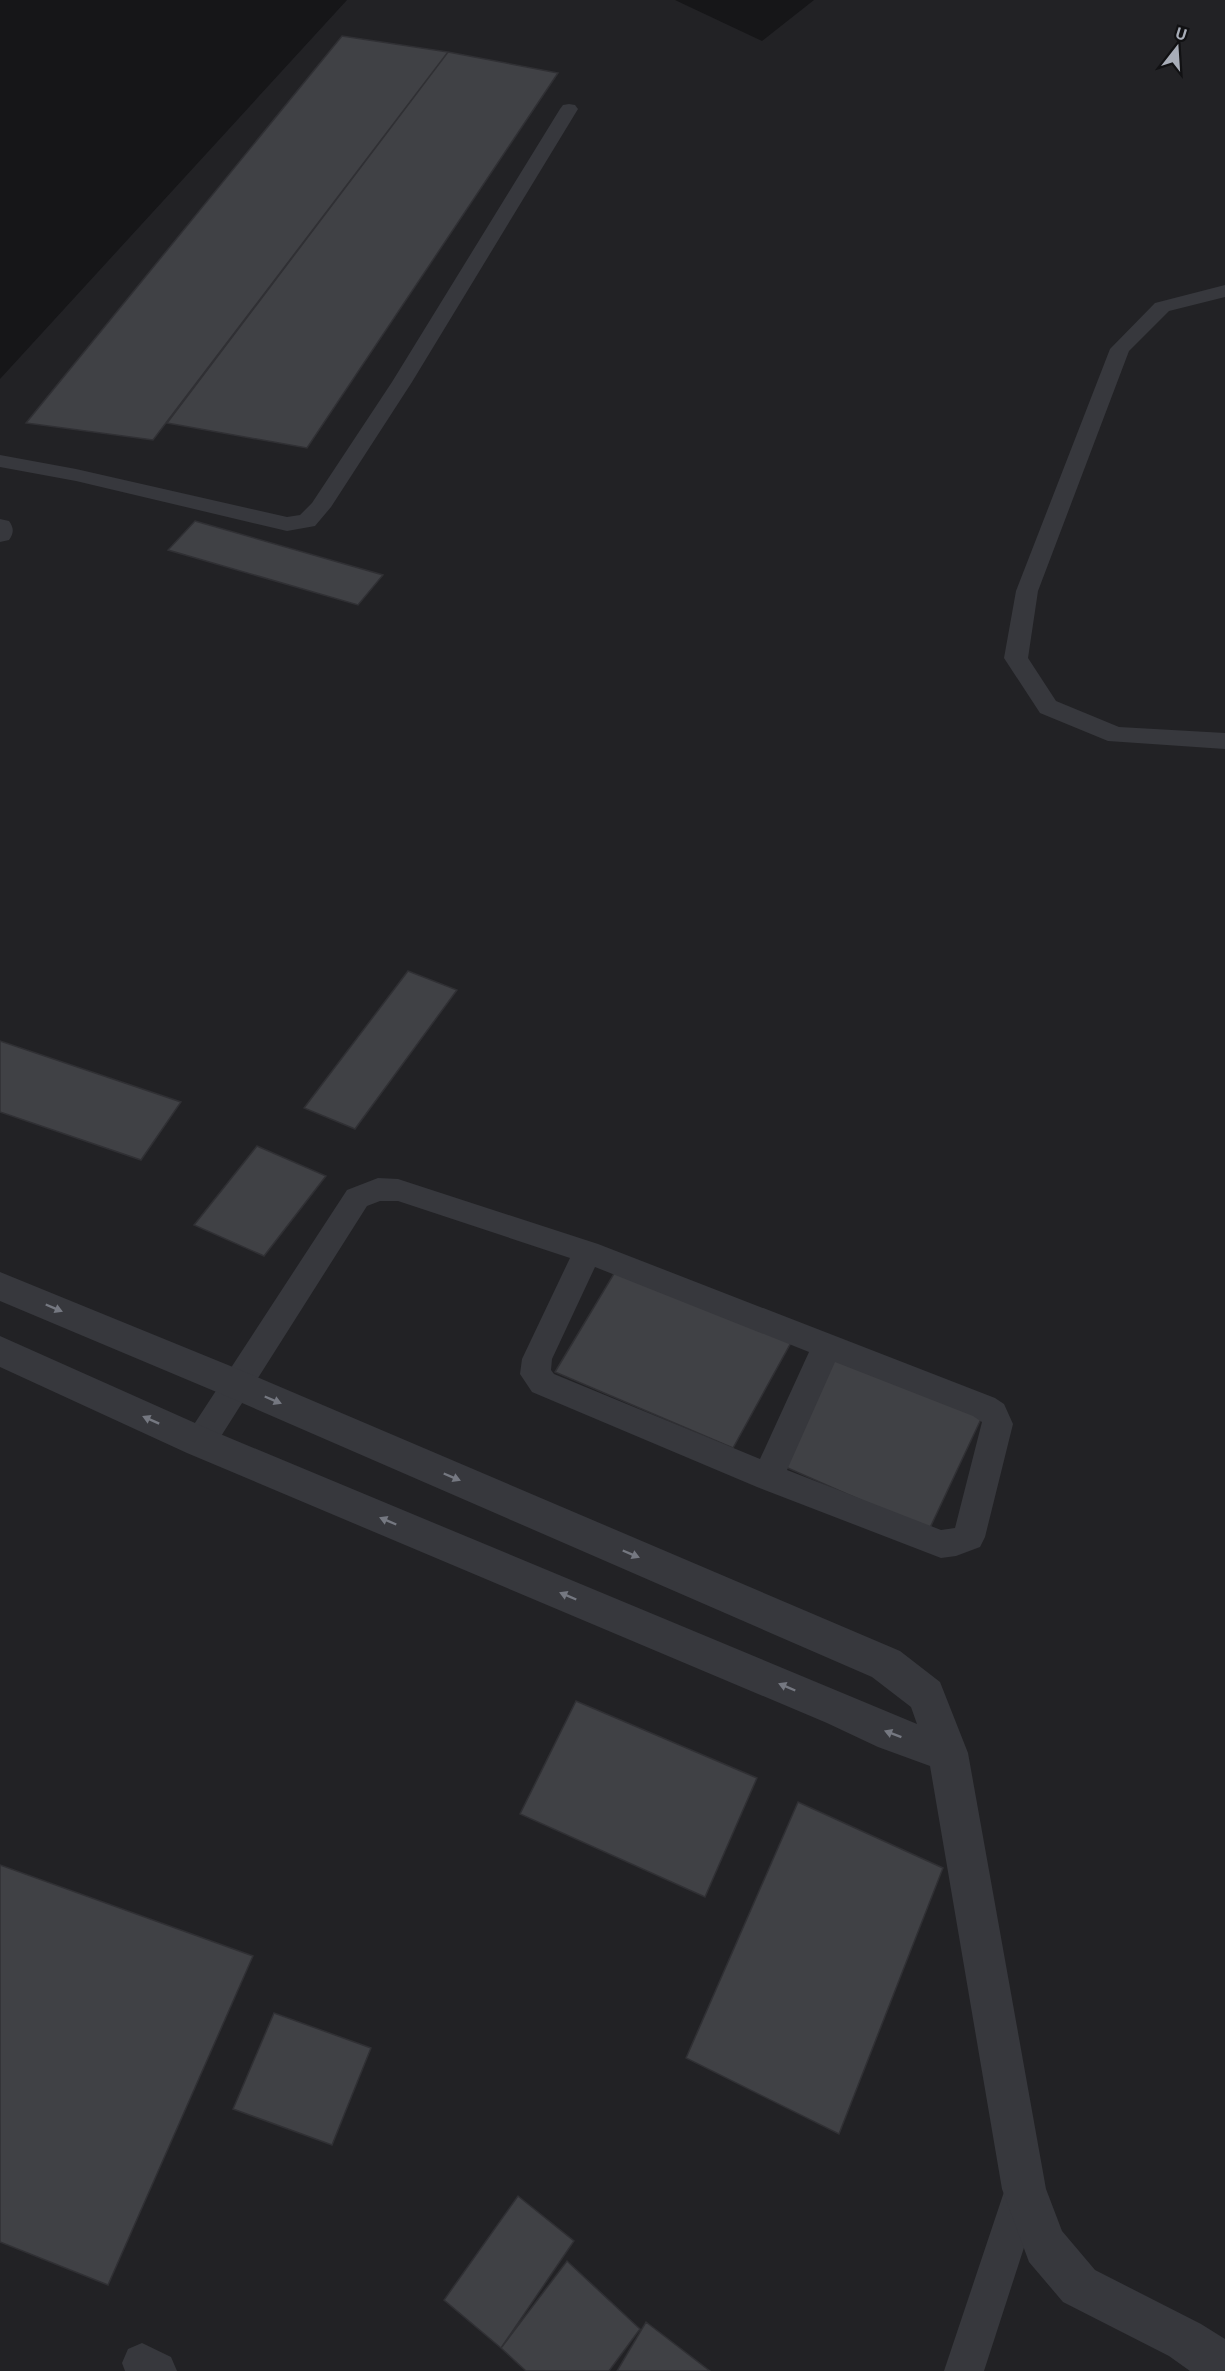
<svg xmlns="http://www.w3.org/2000/svg" width="1225" height="2371" font-family="Roboto,sans-serif">
	<style>
		.built { fill: #222225 }
		.building { fill: #404145; stroke: #303034; stroke-width: 1.5 }
		.lines { fill: none; stroke-linecap: round; stroke-linejoin: round }
		.service { fill: #37383d; fill-rule: evenodd }
		.minor { fill: #37383d; fill-rule: evenodd }
		.oneway { fill: #757881 }
	</style>
	<rect width="100%" height="100%" fill="#161618"/>
	<!-- built -->
	<path class="built" d="M347,0H675L762,41L814,0H1225V2371H0V379Z"/>
	<!-- building -->
	<path class="building" d="M342,36L448,52L153,440L26,423Z
		M448,52L558,73L307,448L167,423Z
		M195,521L383,575L358,605L168,550Z
		M408,971L457,990L355,1129L304,1108Z
		M0,1041L181,1102L141,1160L0,1112Z
		M257,1146L326,1176L264,1256L194,1225Z
		M618,1267L793,1339L733,1448L555,1372Z
		M832,1354L982,1417L929,1530L774,1462Z
		M576,1701L757,1778L705,1897L520,1814Z
		M798,1802L943,1868L839,2134L686,2058Z
		M0,1865L253,1956L108,2285L0,2242Z
		M274,2013L371,2048L332,2145L233,2109Z
		M518,2196L574,2241L501,2348L444,2300Z
		M567,2261L640,2329L609,2371H526L501,2348Z
		M646,2322L710,2371H617Z"/>
	<g class="lines">
		<!-- service -->
		<path class="service" d="M569,104L575,105L578,109L412,382L331,507L315,526L287,531L76,481L0,467V455L76,469L287,517L300,515L312,503L392,382L560,109L563,105Z
			M1225,285V297L1169,311L1129,351L1038,591L1028,658L1056,701L1119,727L1225,733V749L1108,741L1040,713L1004,658L1016,591L1110,349L1155,303Z
			M378,1178L398,1179L598,1244L995,1398L1004,1404L1013,1424L985,1537L980,1547L956,1556L941,1558L757,1487L532,1392L520,1374L522,1359L570,1258L398,1201H380L367,1206L211,1452L200,1456L189,1452L184,1442L189,1432L347,1190ZM595,1267L809,1352L760,1459L554,1374L551,1370L552,1359ZM835,1362L973,1416L982,1422L955,1528L941,1530L787,1470Z
			M1024,2170L1038,2175L1043,2189L984,2371H944L1005,2189L1010,2175Z
			M142,2343L171,2357L177,2371H125L122,2363L128,2349Z"/>
		<!-- minor -->
		<path class="minor" d="M0,519L9,521C14,528 14,533 9,540L0,542Z
			M0,1272L250,1374L900,1651L940,1682L968,1753L1046,2189L1062,2231L1095,2270L1201,2324L1225,2339V2371H1190L1169,2356L1063,2302L1029,2262L1002,2189L930,1766L878,1747L827,1723L187,1453L0,1367V1336L213,1431L917,1724L911,1707L872,1677L226,1396L0,1301Z"/>
	</g>
	<!-- one-way arrows -->
	<defs><path id="oneway-solid" d="M-6-.8H1V-3.2L6.5 0L1 3.2V.8H-6Z" transform="scale(1.5)"/></defs>
	<g class="oneway">
		<use href="#oneway-solid" transform="translate(54 1308) rotate(23)"/>
		<use href="#oneway-solid" transform="translate(273 1400) rotate(23)"/>
		<use href="#oneway-solid" transform="translate(151 1420) rotate(-156)"/>
		<use href="#oneway-solid" transform="translate(452 1477) rotate(23)"/>
		<use href="#oneway-solid" transform="translate(388 1521) rotate(-157)"/>
		<use href="#oneway-solid" transform="translate(631 1554) rotate(23)"/>
		<use href="#oneway-solid" transform="translate(568 1596) rotate(-157)"/>
		<use href="#oneway-solid" transform="translate(787 1687) rotate(-157)"/>
		<use href="#oneway-solid" transform="translate(893 1734) rotate(-159)"/>
	</g>
	<!-- north arrow -->
	<g transform="translate(1177 48) rotate(17)" stroke="#111113" stroke-width="4.5" paint-order="stroke">
	<path d="M0-4.5L10 22L0 15L-10 22Z" fill="#a8adb8"/>
	<text y="-9" font-size="16" font-weight="bold" text-anchor="middle" fill="#a8adb8">U</text>
	</g>
</svg>
